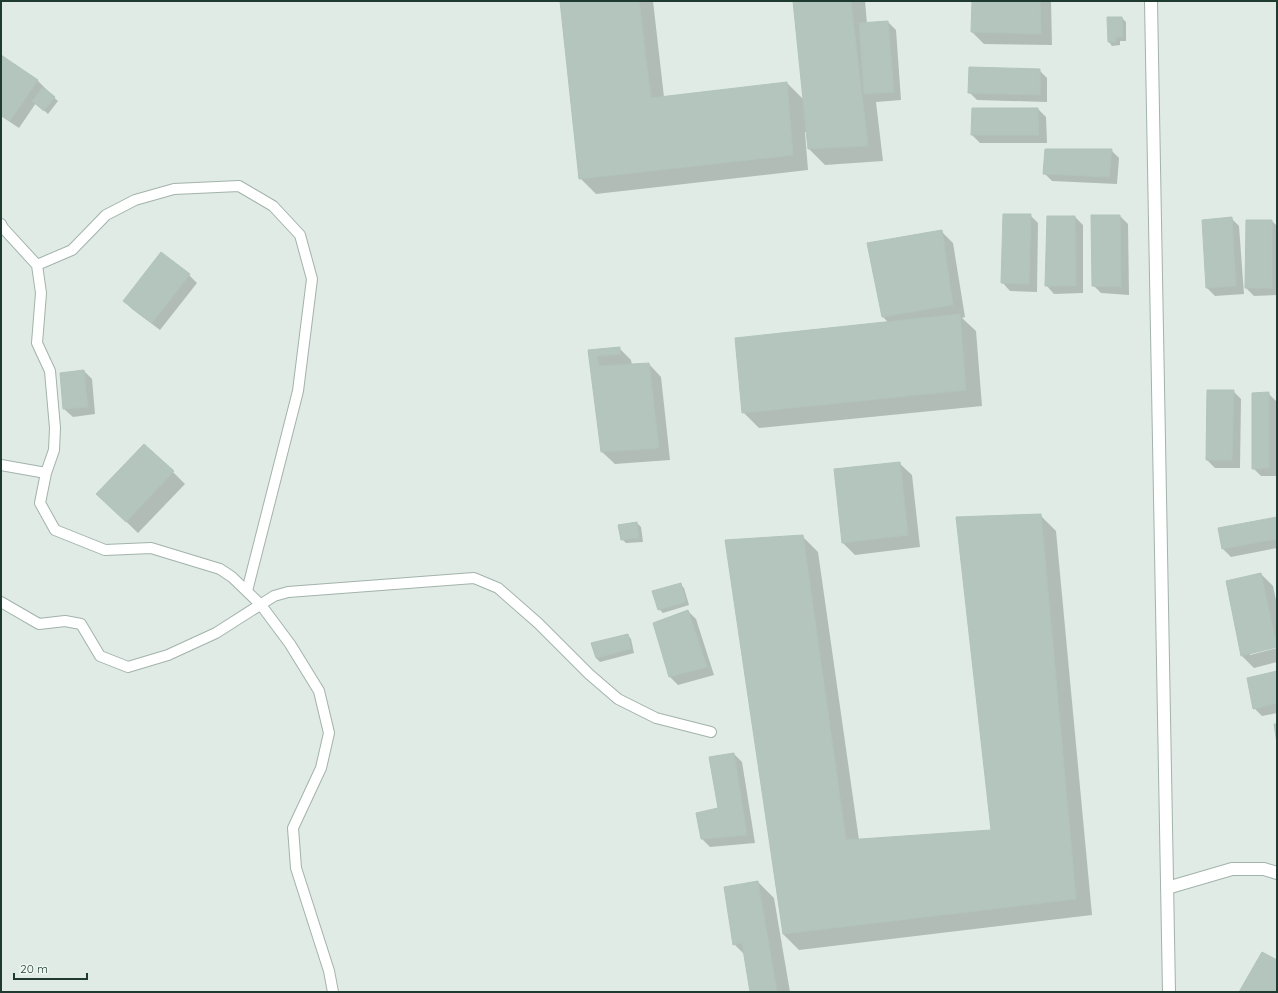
<svg xmlns="http://www.w3.org/2000/svg" width="1278" height="993" font-family="Quicksand,sans-serif">
	<style>
		.shadow { fill: #0003 }
		.building { fill: #b4c5bd; stroke: #b1c4bb }
		.lines { fill: none; stroke-linecap: round; stroke-linejoin: round }
		.service-casing { stroke: #a2b3ab; stroke-width: 12 }
		.minor-casing { stroke: #a2b3ab; stroke-width: 14 }
		.service { stroke: #fff; stroke-width: 10 }
		.minor { stroke: #fff; stroke-width: 12 }
	</style>
	<rect width="100%" height="100%" fill="#dfebe4"/>
	<!-- shadow -->
	<path class="shadow" d="M561,1H653L664,97L787,83L804,100L794,1H865L867,24L888,22L896,30L901,100L876,102L883,161L825,165L809,149L807,132H805L808,170L596,194L580,178Z
		M973,1H1051L1052,45L984,44L972,32Z
		M1122,18L1126,22V41H1120V45L1112,46L1109,42Z
		M1,56L38,81L46,89L45,90L58,101L48,114L36,103L19,128L1,116Z
		M1039,70L1047,78V102L977,100L969,92Z
		M1038,109L1046,117L1047,143H980L972,135Z
		M1111,150L1119,158L1117,184L1052,181L1044,173Z
		M1030,215L1038,223L1037,292L1010,291L1002,282Z
		M1092,216H1120L1128,224L1129,295L1101,293L1093,285Z
		M1075,217L1083,225V293L1054,294L1046,285Z
		M1231,218L1239,226L1244,294L1215,296L1207,288L1203,221Z
		M1272,221L1277,226V295L1254,296L1246,288Z
		M941,231L953,243L965,317L962,318L976,331L982,406L759,428L743,412L889,323L883,317Z
		M189,275L197,283L160,330L132,309L124,301Z
		M619,348L631,360L632,365L649,364L661,377L670,460L615,464L602,452L589,351Z
		M84,371L92,379L95,414L73,417L64,409Z
		M1233,391L1241,399L1240,468H1215L1207,460Z
		M1268,393L1276,401L1277,476H1261L1253,468Z
		M899,463L912,475L920,547L855,555L843,543Z
		M173,472L185,484L138,533L110,506Z
		M1040,515L1056,531L1092,915L799,950L783,934L726,541L802,536L818,552L859,840L992,831Z
		M1277,518V548L1231,557L1223,549Z
		M637,523L641,527L643,542L626,543L622,539Z
		M1261,574L1273,586L1277,605V646L1250,653V655L1277,648V662L1254,668L1242,656Z
		M680,584L684,588L689,605L663,613L659,609Z
		M688,611L696,619L714,675L678,685L670,677Z
		M628,635L631,639L634,653L600,662L596,658Z
		M1277,672V713L1262,716L1254,708Z
		M734,754L742,762L755,843L710,847L702,839L719,809Z
		M758,882L774,898L790,992H751L745,955L734,944Z"/>
	<!-- building -->
	<path class="building" d="M560,1H639L651,98L787,82L793,155L579,179Z
		M793,1H851L868,146L808,149Z
		M972,1H1040L1041,34L971,32Z
		M1107,17H1122L1123,37H1116V42H1108Z
		M888,21L894,92L864,94L859,23Z
		M1,55L38,80L10,121L1,115Z
		M969,67L1040,69V95L968,93Z
		M43,87L55,97L44,111L32,101Z
		M972,108H1038L1039,135H971Z
		M1045,149H1112L1109,177L1043,174Z
		M1003,214H1031L1029,284L1001,283Z
		M1091,215H1120L1121,287L1092,286Z
		M1047,216H1075L1076,286H1045Z
		M1232,217L1236,286L1206,288L1202,220Z
		M1246,220H1272V288H1245Z
		M942,230L953,305L882,317L867,243Z
		M161,252L190,274L152,323L123,301Z
		M960,314L966,390L742,413L735,338Z
		M620,347V354L597,356L599,366L649,363L659,448L601,452L588,350Z
		M84,370L88,407L63,409L60,373Z
		M1207,390H1234L1232,460H1206Z
		M1269,392V468L1252,469V393Z
		M144,444L174,471L126,522L96,494Z
		M900,462L908,535L842,543L834,469Z
		M1041,514L1076,899L783,934L725,540L803,535L846,840L991,830L956,517Z
		M1277,517V539L1222,549L1218,528Z
		M637,522L639,538L621,540L618,525Z
		M1261,573L1277,647L1241,656L1226,581Z
		M681,583L686,602L658,610L652,591Z
		M688,610L707,667L669,677L653,623Z
		M628,634L631,649L596,658L591,643Z
		M1277,671V703L1253,709L1247,678Z
		M1274,724H1277V743Z
		M734,753L747,835L701,839L696,813L718,808L709,757Z
		M758,881L777,992H750L742,943L733,945L724,887Z
		M1262,952L1277,960V992H1239Z"/>
	<g class="lines">
		<defs>
			<path id="service" d="M1,224L3,228L37,265L72,250L106,215L135,200L174,189L239,186L273,206L300,235L312,279L298,391L247,591
				M37,265L41,293L37,343L50,371L55,428L54,450L46,473L40,503L55,530L105,550L151,548L220,569L232,577L261,605L290,644L319,691L329,733L321,768L293,828L296,868L329,971L333,992
				M1,465L46,473
				M1,602L39,624L65,621L81,624L100,656L128,667L168,655L216,633L274,596L288,592L474,578L498,588L538,623L589,674L618,699L656,718L711,732"/>
			<path id="minor" d="M1151,1L1169,992
				M1167,888L1232,869H1264L1277,873"/>
		</defs>
		<!-- service casing -->
		<use href="#service" class="service-casing"/>
		<!-- minor casing -->
		<use href="#minor" class="minor-casing"/>
		<!-- service -->
		<use href="#service" class="service"/>
		<!-- minor -->
		<use href="#minor" class="minor"/>
	</g>
	<!-- border -->
	<rect width="1278" height="993" fill="none" stroke="#1f3b31" stroke-width="4"/>
	<!-- scale -->
	<path d="M14 973v6h73v-6" fill="none" stroke="#1f3b31" stroke-width="2"/>
	<text x="20" y="973" font-size="12" fill="#1f3b31" stroke="#eff7f2" stroke-width="3" paint-order="stroke">20 m</text>
</svg>
